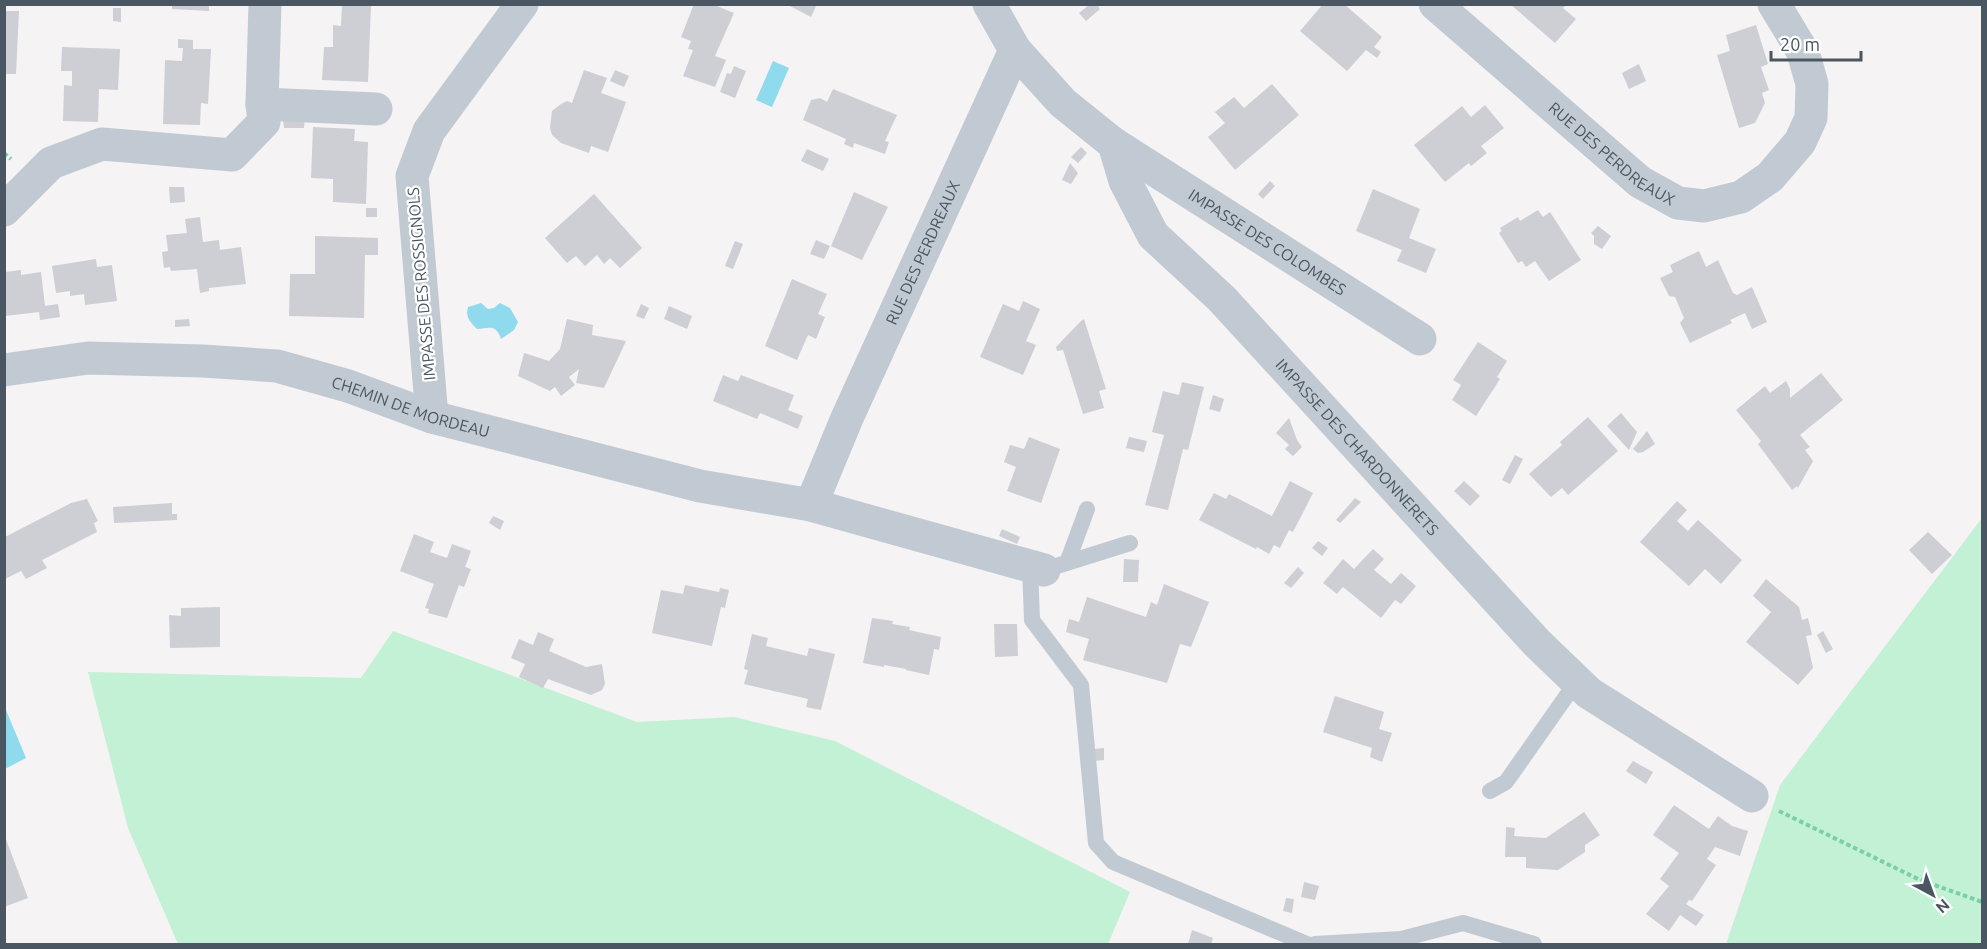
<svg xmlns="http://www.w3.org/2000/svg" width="1987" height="949" font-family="Ubuntu,sans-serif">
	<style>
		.green { fill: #c3f1d5 }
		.water { fill: #90daee }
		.building { fill: #cdcfd5 }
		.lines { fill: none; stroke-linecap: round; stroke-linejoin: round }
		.path { stroke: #7ad0a6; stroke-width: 4; stroke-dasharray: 4.5 3; stroke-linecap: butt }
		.service { stroke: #c1cad2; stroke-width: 16 }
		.minor { stroke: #c1cad2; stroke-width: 33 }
		.labels { text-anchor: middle; stroke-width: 4.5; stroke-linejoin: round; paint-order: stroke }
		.street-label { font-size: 16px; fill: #4a5661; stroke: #fff }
	</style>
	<rect width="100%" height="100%" fill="#f5f3f3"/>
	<!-- green -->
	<path class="green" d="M1982,518V944H1726L1780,785Z
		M393,631L637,722L734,717L835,741L1130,892L1108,944H178L128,828L88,672L361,678Z"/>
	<!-- water -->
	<path class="water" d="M773,61L789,68L772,107L756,100Z
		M481,303L488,309L494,308L500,303L510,308L518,322L514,330L501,339C496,324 490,328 477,329C470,322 465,317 468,307Z
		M6,710L26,758L5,769L4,711Z"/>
	<!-- building -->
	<path class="building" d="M172,4H209V11L172,9Z
		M342,4L371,5L368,82L322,80L324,47H333V25L341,26Z
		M694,4H712L734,13L715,56L726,60L715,87L683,76L693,50L688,49L691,41L681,37Z
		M786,4H817L811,17Z
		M1090,4H1097L1100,9L1086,21L1079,13Z
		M1323,4H1344L1382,37L1374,47L1381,52L1377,58L1366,50L1347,71L1300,31Z
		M1510,4H1567L1563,8L1576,19L1555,43Z
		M113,8H121V22L113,21Z
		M4,11H19L16,74H4Z
		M1756,25L1768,64L1761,67L1769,90L1762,93L1765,103L1755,123L1739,128L1717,55L1730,51L1726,35Z
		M178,39L193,40V49H211L208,104L201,103L200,125L163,124L165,60L182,61L183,48H178Z
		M62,47L120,49L118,90L99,89L98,122L63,121L64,85L72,86V71H61Z
		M1639,64L1646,81L1629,89L1622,73Z
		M734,66L746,71L735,98L720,92L727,73L731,74Z
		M584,70L607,78L601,93L626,102L608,152L591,146L589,153L561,143L552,135L550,128L552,111L561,104L567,101L572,103Z
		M615,70L629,76L624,87L610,81Z
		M1272,84L1299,115L1235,170L1208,137L1225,123L1215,112L1234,97L1244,108Z
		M833,89L897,115L885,141L889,142L885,154L854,143L853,148L844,144L846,139L803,120L811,100L820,98L827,102Z
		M1485,105L1504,128L1481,146L1487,153L1471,166L1469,163L1445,182L1414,145L1462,106L1471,117Z
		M305,111L304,128H284L283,119Z
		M313,127L355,129L354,141L368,142L366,204L333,202V179L311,178Z
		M1081,147L1087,153L1078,163L1071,157Z
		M807,149L829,159L823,171L801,161Z
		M1070,163L1078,173L1071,184L1062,180Z
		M1270,181L1275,186L1263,199L1258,194Z
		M169,187H184L185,202L170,203Z
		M1373,189L1420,209L1409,238L1436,249L1426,273L1397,261L1402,250L1356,231Z
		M854,192L888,207L862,260L831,246Z
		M594,194L642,248L620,268L610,258L604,264L597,255L585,266L576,256L567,263L545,238Z
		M366,208H377V217H366Z
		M1538,210L1543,217L1550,212L1581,260L1549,281L1535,261L1526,267L1522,261L1518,263L1499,233L1502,231L1500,228L1518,217L1520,221Z
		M200,217L203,242L219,240L220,250L241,247L246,284L209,288V291L200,293L197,269L171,271L170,267L164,268L162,252L168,251L166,235L187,233L185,219Z
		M1598,226L1611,236L1602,249L1594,244V236L1591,233Z
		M315,236L378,238V255H365L364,318L289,316L290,274H315Z
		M816,240L830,246L824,259L810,254Z
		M735,241L743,244L733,269L725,266Z
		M1699,251L1706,267L1718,260L1733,293L1737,295L1752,287L1767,322L1752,329L1745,313L1730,320L1732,323L1690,343L1680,323L1684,318L1675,297L1669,296L1660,278L1673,272L1670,265Z
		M96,259L97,267L112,265L117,301L85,305L84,294L70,296V291L56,293L52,266Z
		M21,270V275L41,272L45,306L58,304L60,317L40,320L39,312L5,316V272Z
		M792,279L827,294L818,314L825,317L816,339L808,335L797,360L765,346Z
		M1023,301L1040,309L1026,341L1036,345L1023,375L980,357L1003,304L1019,311Z
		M641,304L649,308L644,319L636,316Z
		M669,306L692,316L687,329L664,319Z
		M189,319L190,326L175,327V320Z
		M567,319L593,325L592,335L626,341L604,388L576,383L579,369L569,377L575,385L561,396L555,387L550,391L518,376L524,353L549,361L560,349Z
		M1084,319L1106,389L1099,391L1104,408L1083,414L1063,350L1057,351L1056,347L1081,321Z
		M1478,342L1507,361L1497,377L1500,379L1476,416L1452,400L1461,385L1453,380Z
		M1821,373L1843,400L1800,435L1810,447L1805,450L1813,461L1798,488L1797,486L1792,490L1758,444L1761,441L1736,410L1765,386L1770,393L1786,381L1790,389V398Z
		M723,375L738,381L741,375L794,395L788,410L803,416L798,429L760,413L757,419L713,401Z
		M1182,382L1204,387L1188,450L1183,449L1168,510L1145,505L1164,435L1152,432L1163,391L1179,395Z
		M1213,395L1224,399L1220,412L1209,409Z
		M1621,413L1637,432L1629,450L1607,426Z
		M1588,417L1618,451L1568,495L1562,488L1551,497L1529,474L1562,445L1560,442Z
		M1289,418L1297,440L1302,447L1293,456L1285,449L1289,445L1276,433Z
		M1647,431L1655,444L1643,452L1638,453L1633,449Z
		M1029,437L1060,449L1041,503L1007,491L1016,467L1004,462L1010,445L1024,449Z
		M1129,437L1147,441L1144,452L1126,448Z
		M1515,455L1523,459L1510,484L1502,480Z
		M1290,481L1313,493L1293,532L1289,530L1280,548L1274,545L1269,554L1257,547L1256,549L1199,520L1214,493L1226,499L1229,494L1272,516Z
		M1464,481L1480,496L1470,506L1454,491Z
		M1355,498L1361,502L1340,523L1336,520Z
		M87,499L98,521L94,523L97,532L42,560L47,568L26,579L21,571L5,579V537L71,503Z
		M1677,501L1687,510L1677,521L1688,531L1698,520L1742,560L1721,584L1705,569L1689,586L1640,542Z
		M172,503V514H177V520L114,523L113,507Z
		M493,516L504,521L500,530L489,523Z
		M1002,529L1020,537L1017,544L999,536Z
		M1928,532L1952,555L1932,574L1909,550Z
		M414,534L434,542L430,552L447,558L452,544L471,551L465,567L471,569L464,587L459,585L447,618L428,613L429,609L425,608L434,584L400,571Z
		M1318,541L1328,548L1322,556L1312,548Z
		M1373,549L1384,559L1374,570L1391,584L1401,573L1416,586L1401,604L1395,600L1381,618L1343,587L1337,594L1323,583L1343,559L1354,569Z
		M1124,559L1139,560L1138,582H1123Z
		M1298,567L1304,573L1291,588L1284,583Z
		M1766,579L1799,607L1802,620L1808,618L1812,635L1806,636L1813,668L1798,685L1746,642L1771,612L1753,596Z
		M1164,584L1209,602L1191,647L1180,644L1167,683L1083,660L1089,639L1066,632L1069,619L1079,622L1087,597L1146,617L1151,602L1157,605Z
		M685,585L719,592L720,588L729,590L725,608L721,607L712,646L652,633L661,590L683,594Z
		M220,607V647L170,648L169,615L181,616V608Z
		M872,618L893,621L892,624L910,627L909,630L941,637L939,650L934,649L929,675L906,670V669L884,665V667L863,663Z
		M994,624H1017L1018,656L995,657Z
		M1823,631L1833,649L1826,653L1817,635Z
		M538,632L554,639L549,651L586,667L602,664L605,684L602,690L591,695L548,679L543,688L519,677L525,664L511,658L519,639L533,645Z
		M752,634L768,638L766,646L807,656L809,648L835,654L821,710L806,707L808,699L744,684L748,670L744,669Z
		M1335,696L1384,712L1379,729L1392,733L1382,762L1370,757L1372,748L1323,732Z
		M1104,748V760L1094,761L1093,749Z
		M1633,761L1653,772L1646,784L1626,771Z
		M1674,805L1709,829L1718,816L1732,826L1748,831L1740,856L1715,847L1707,859L1716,865L1692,901L1689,900L1686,904L1704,915L1696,926L1680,915L1669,931L1646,914L1669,886L1660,879L1679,853L1653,835Z
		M1584,812L1600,835L1585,845V852L1558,870L1526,868V857H1505L1506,827L1515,828L1514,836L1546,838Z
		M4,834L28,898L4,907Z
		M1304,882L1319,886L1315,900L1301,897Z
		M1286,898L1294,899L1292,913L1283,911Z
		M1192,930L1213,938L1211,944H1188Z"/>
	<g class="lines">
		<!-- path -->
		<path class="path" d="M4,153L11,159
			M1779,811L1918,879L1982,902"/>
		<!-- service -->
		<path class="service" d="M1067,563L1087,509
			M1030,566L1032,620L1081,685L1096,843L1113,862L1307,944
			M1044,570L1130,543
			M1490,791L1506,782L1577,681
			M1315,944L1401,939L1463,923L1534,944"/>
		<!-- minor -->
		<g class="minor">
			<path id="s1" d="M1435,4L1640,182L1678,203L1704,206L1741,197L1770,177L1800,142L1811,118L1812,84L1803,52L1774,4"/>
			<path id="s2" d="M1015,50L1063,103L1114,144L1125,181L1153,235L1222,299L1537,643L1589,693L1752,796"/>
			<path d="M262,104L376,109"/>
			<path id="s3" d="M1114,144L1420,339"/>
			<path d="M4,210L51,163L102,144L232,155L264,122L262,104L265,4"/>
			<path id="s4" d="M4,370L88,358L203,361L277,366L348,386L432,417L700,486L811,505L1044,570"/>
			<path d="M432,417L412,176L429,131L522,4"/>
			<path id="s5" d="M811,505L847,418L1015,50L989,4"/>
		</g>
	</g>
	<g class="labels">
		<!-- street labels -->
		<g class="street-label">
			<text dy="6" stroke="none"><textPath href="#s1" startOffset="232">RUE DES PERDREAUX</textPath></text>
			<text dy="6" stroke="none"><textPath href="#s3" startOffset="182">IMPASSE DES COLOMBES</textPath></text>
			<text dy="6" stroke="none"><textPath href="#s5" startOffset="276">RUE DES PERDREAUX</textPath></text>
			<text transform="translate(421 284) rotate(-95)" y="6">IMPASSE DES ROSSIGNOLS</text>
			<text dy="6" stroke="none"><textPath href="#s4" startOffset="414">CHEMIN DE MORDEAU</textPath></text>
			<text dy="6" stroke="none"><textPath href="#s2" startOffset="531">IMPASSE DES CHARDONNERETS</textPath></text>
		</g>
	</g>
	<!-- border -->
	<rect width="1987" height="949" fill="none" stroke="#4a5661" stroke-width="12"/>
	<!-- north arrow -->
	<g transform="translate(1933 895) rotate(139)" stroke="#ffffff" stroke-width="4.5" paint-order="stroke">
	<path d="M0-4.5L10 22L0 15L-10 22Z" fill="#4a5661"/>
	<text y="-9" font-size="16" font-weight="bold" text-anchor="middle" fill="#4a5661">N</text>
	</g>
	<!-- scale -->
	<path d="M1771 51v9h90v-9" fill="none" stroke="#4a5661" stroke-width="3"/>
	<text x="1780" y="51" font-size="18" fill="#4a5661" stroke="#ffffff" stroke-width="4.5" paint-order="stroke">20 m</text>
</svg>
